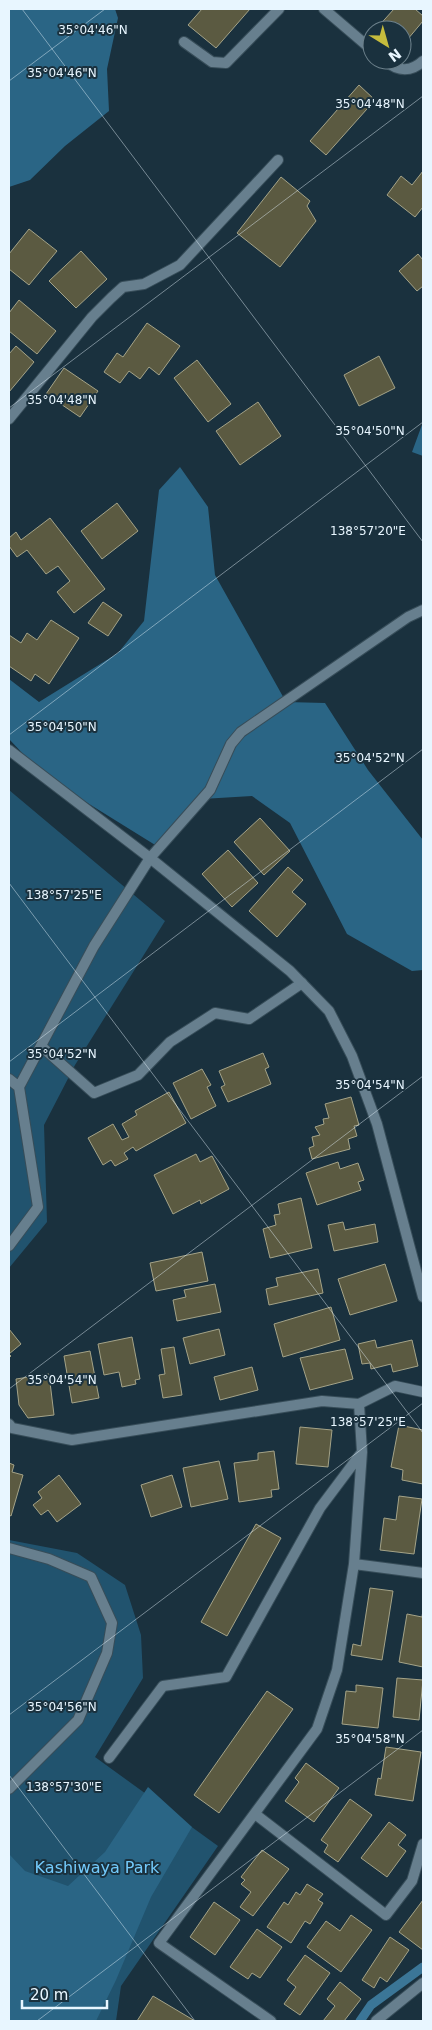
<svg xmlns="http://www.w3.org/2000/svg" width="432" height="2030" font-family="'DejaVu Sans',sans-serif">
	<style>
		.green { fill: #21536e }
		.forest { fill: #2a6585 }
		.lines { fill: none; stroke-linecap: round; stroke-linejoin: round }
		.stream { stroke: #3b7697; stroke-width: 9 }
		.building { fill: #5b5a41; stroke: #a4a388 }
		.service-casing { stroke: #374d59; stroke-width: 12 }
		.minor-casing { stroke: #374d59; stroke-width: 12 }
		.service { stroke: #677f8e; stroke-width: 10 }
		.minor { stroke: #677f8e; stroke-width: 10 }
		.ticks { fill: none; stroke: #e8f6ff; stroke-width: 1; stroke-opacity: 0.45 }
		.labels { text-anchor: middle; stroke-width: 4; stroke-linejoin: round; paint-order: stroke }
		.park-label { font-size: 16px; fill: #73cafb; stroke: #1a313e }
		.ticks-label { font-size: 12px; text-anchor: middle; fill: #e8f6ff; stroke: #1a313e; stroke-width: 4; stroke-linejoin: round; paint-order: stroke }
	</style>
	<rect width="100%" height="100%" fill="#1a313e"/>
	<!-- green -->
	<path class="green" d="M9,790L165,921L75,1065L44,1125L47,1222L9,1268Z
		M9,1540L77,1553L125,1585L141,1635L143,1678L95,1757L218,1846L121,1986L116,2021H9Z"/>
	<!-- forest -->
	<path class="forest" d="M9,9H115L118,18L107,69L109,111L65,146L30,180L9,187Z
		M423,422V456L412,452Z
		M180,467L208,507L215,575L286,702L325,703L368,770L423,840V970L412,971L347,934L290,823L252,796L202,799L160,848L44,776L9,739V679L39,702L118,653L144,621L159,490Z
		M148,1787L192,1827L151,1897L116,1980L96,2021H9V1854L25,1871L68,1886L105,1852Z"/>
	<g class="lines">
		<!-- stream -->
		<path class="stream" d="M360,2021L371,2005L423,1967"/>
	</g>
	<!-- building -->
	<path class="building" d="M202,9H250L216,48L188,25Z
		M394,9H415L423,16V21L402,46V30L376,29Z
		M359,85L375,100L326,155L310,141Z
		M423,171V207L415,217L387,195L401,176L412,185Z
		M281,177L310,201L307,206L316,221L280,267L237,233Z
		M29,229L57,251L29,285L9,269V254Z
		M81,251L107,279L76,308L49,281Z
		M418,254L423,260V286L417,291L399,271Z
		M19,300L56,331L37,354L9,331V313Z
		M147,323L180,346L159,375L149,367L140,379L129,371L120,383L104,372L117,353L123,357Z
		M16,346L34,362L9,392V354Z
		M379,356L395,388L359,406L344,375Z
		M197,360L231,404L208,422L174,378Z
		M64,368L98,391L80,417L46,394Z
		M258,402L281,436L240,465L216,431Z
		M117,503L138,531L102,559L81,531Z
		M50,518L105,589L74,613L57,592L70,581L58,566L46,574L27,550L17,557L9,546V538L16,532L21,540Z
		M103,602L122,615L108,636L88,623Z
		M51,620L79,638L49,684L35,674L31,681L9,666V635L21,643L27,633L37,640Z
		M260,818L290,851L264,875L234,842Z
		M228,850L258,883L232,907L202,874Z
		M288,867L303,880L292,892L306,904L277,937L249,911Z
		M263,1053L269,1067L265,1069L271,1084L228,1102L221,1087L225,1085L219,1071Z
		M202,1069L211,1085L207,1087L216,1106L191,1119L173,1083Z
		M169,1092L186,1123L136,1151L133,1147L124,1153L128,1159L115,1166L111,1160L103,1165L88,1138L113,1124L122,1140L129,1137L122,1124L137,1115L135,1111Z
		M351,1097L359,1125L354,1126L357,1136L348,1139L350,1149L312,1159L309,1148L314,1146L312,1137L320,1135L315,1127L324,1124L323,1119L329,1118L325,1104Z
		M196,1154L200,1162L212,1156L229,1189L201,1204L200,1200L173,1214L154,1175Z
		M338,1162L340,1169L358,1163L364,1180L358,1182L361,1190L317,1205L306,1173Z
		M301,1198L312,1248L270,1258L263,1229L276,1225L274,1215L280,1214L278,1204Z
		M343,1222L345,1230L375,1224L378,1242L334,1251L328,1225Z
		M202,1252L208,1281L156,1291L150,1263Z
		M385,1264L397,1301L350,1315L338,1279Z
		M318,1269L323,1293L269,1305L266,1289L278,1286L276,1278Z
		M215,1284L221,1312L177,1321L173,1300L186,1297L184,1290Z
		M331,1307L340,1340L283,1357L274,1324Z
		M9,1329L21,1344L9,1354L11,1356L9,1358Z
		M219,1329L225,1355L190,1364L183,1338Z
		M132,1337L140,1379L135,1380L136,1384L122,1387L119,1372L104,1375L98,1344Z
		M375,1340L377,1348L412,1340L418,1366L393,1372L391,1364L371,1369L370,1363L362,1364L358,1344Z
		M174,1347L182,1395L163,1398L159,1375L165,1374L161,1349Z
		M345,1349L353,1379L310,1390L300,1358Z
		M90,1351L99,1398L72,1403L64,1356Z
		M252,1367L258,1390L220,1400L214,1377Z
		M49,1374L54,1415L28,1418L19,1405L16,1379Z
		M399,1425L423,1430V1484L402,1480L403,1470L391,1467Z
		M300,1427L332,1430L328,1467L296,1464Z
		M274,1451L279,1489L271,1490L272,1497L239,1502L234,1463L258,1460V1453Z
		M219,1461L228,1499L191,1507L183,1468Z
		M9,1463L14,1465L12,1472L23,1475L11,1516L9,1515Z
		M59,1475L81,1504L57,1522L48,1510L41,1515L33,1505L42,1498L38,1492Z
		M172,1475L182,1507L151,1517L141,1485Z
		M399,1496L422,1499L414,1554L380,1550L384,1518L396,1520Z
		M256,1524L281,1538L227,1636L201,1622Z
		M370,1588L393,1591L382,1660L351,1655L353,1644L361,1646Z
		M423,1610V1667L399,1662L407,1614L422,1617Z
		M397,1678L423,1680L419,1720L393,1717Z
		M356,1685L383,1688L378,1728L342,1724L346,1691L356,1692Z
		M267,1691L293,1709L219,1813L194,1795Z
		M386,1747L421,1752L413,1801L375,1795L378,1778L381,1779Z
		M306,1763L339,1788L314,1822L285,1801L299,1782L295,1778Z
		M350,1799L372,1815L338,1862L324,1852L328,1845L321,1840Z
		M389,1822L406,1835L398,1845L406,1851L387,1877L361,1858Z
		M262,1850L289,1869L253,1916L240,1907L251,1892L241,1884L245,1880L241,1877Z
		M307,1884L323,1894L318,1900L323,1903L310,1924L305,1921L291,1943L267,1927L284,1902L288,1905L296,1892L300,1895Z
		M423,1900V1950L399,1932Z
		M214,1902L240,1920L215,1955L190,1937Z
		M351,1915L372,1930L341,1972L307,1947L326,1921L340,1931Z
		M257,1929L282,1947L260,1978L252,1973L248,1979L230,1967Z
		M390,1937L409,1950L387,1982L380,1977L374,1988L362,1980Z
		M305,1955L330,1973L300,2015L284,2004L296,1987L287,1980Z
		M340,1982L361,1999L344,2021H323L335,2006L327,1999Z
		M153,1996L195,2021H137Z"/>
	<g class="lines">
		<defs>
			<path id="service" d="M41,1046L94,1093L138,1075L170,1042L215,1013L249,1019L302,983
				M9,1079L19,1087
				M9,1246L38,1207L19,1087L94,946L150,858
				M9,1548L49,1559L91,1577L112,1623L107,1653L78,1720L9,1789"/>
			<path id="minor" d="M324,9L372,50
				M184,42L212,62L226,63L279,9
				M384,60C397,71 410,73 423,61
				M9,419L92,317L111,298L123,287L144,284L180,265L278,160
				M9,750L150,858L290,971L329,1011L352,1056L377,1124L423,1297
				M150,858L210,790L231,744L241,732L408,617L423,610
				M9,1424L12,1428L72,1440L322,1401L359,1404
				M354,1564L362,1452L359,1404L395,1386L423,1392
				M109,1758L163,1686L226,1677L320,1508L362,1452
				M255,1814L386,1915L412,1881L423,1844
				M271,2021L159,1943L317,1729L337,1670L354,1564L423,1573
				M376,2021L423,1983"/>
		</defs>
		<!-- service casing -->
		<use href="#service" class="service-casing"/>
		<!-- minor casing -->
		<use href="#minor" class="minor-casing"/>
		<!-- service -->
		<use href="#service" class="service"/>
		<!-- minor -->
		<use href="#minor" class="minor"/>
	</g>
	<!-- ticks -->
	<path class="ticks" d="M22,9L423,542M9,81L105,9M9,408L423,96M9,735L423,422M9,883L423,1433M9,1062L423,749M9,1389L423,1076M9,1715L423,1403M9,1775L195,2021M37,2021L423,1730"/>
	<g class="labels">
		<!-- park labels -->
		<g class="park-label">
			<text x="97" y="1873">Kashiwaya Park</text>
		</g>
	</g>
	<g class="ticks-label">
		<text x="93" y="34">35°04'46"N</text>
		<text x="62" y="77">35°04'46"N</text>
		<text x="370" y="108">35°04'48"N</text>
		<text x="62" y="404">35°04'48"N</text>
		<text x="370" y="435">35°04'50"N</text>
		<text x="368" y="535">138°57'20"E</text>
		<text x="62" y="731">35°04'50"N</text>
		<text x="370" y="762">35°04'52"N</text>
		<text x="64" y="899">138°57'25"E</text>
		<text x="62" y="1058">35°04'52"N</text>
		<text x="370" y="1089">35°04'54"N</text>
		<text x="62" y="1384">35°04'54"N</text>
		<text x="368" y="1426">138°57'25"E</text>
		<text x="62" y="1711">35°04'56"N</text>
		<text x="370" y="1743">35°04'58"N</text>
		<text x="64" y="1791">138°57'30"E</text>
	</g>
	<!-- border -->
	<rect width="432" height="2030" fill="none" stroke="#e8f6ff" stroke-width="20"/>
	<!-- north arrow -->
	<g transform="translate(387 45) rotate(143)"><circle r="24" fill="#1a313e" stroke="#6c808b"/>
	<path d="M0-4L9 19L0 12L-9 19Z" fill="#c6bc3d"/>
	<text y="-8" font-size="14" font-weight="bold" text-anchor="middle" fill="#e8f6ff">N</text>
	</g>
	<!-- scale -->
	<path d="M22 2000v8h85v-8" fill="none" stroke="#e8f6ff" stroke-width="2.5"/>
	<text x="30" y="2000" font-size="15" fill="#e8f6ff" stroke="#1a313e" stroke-width="4" paint-order="stroke">20 m</text>
</svg>
